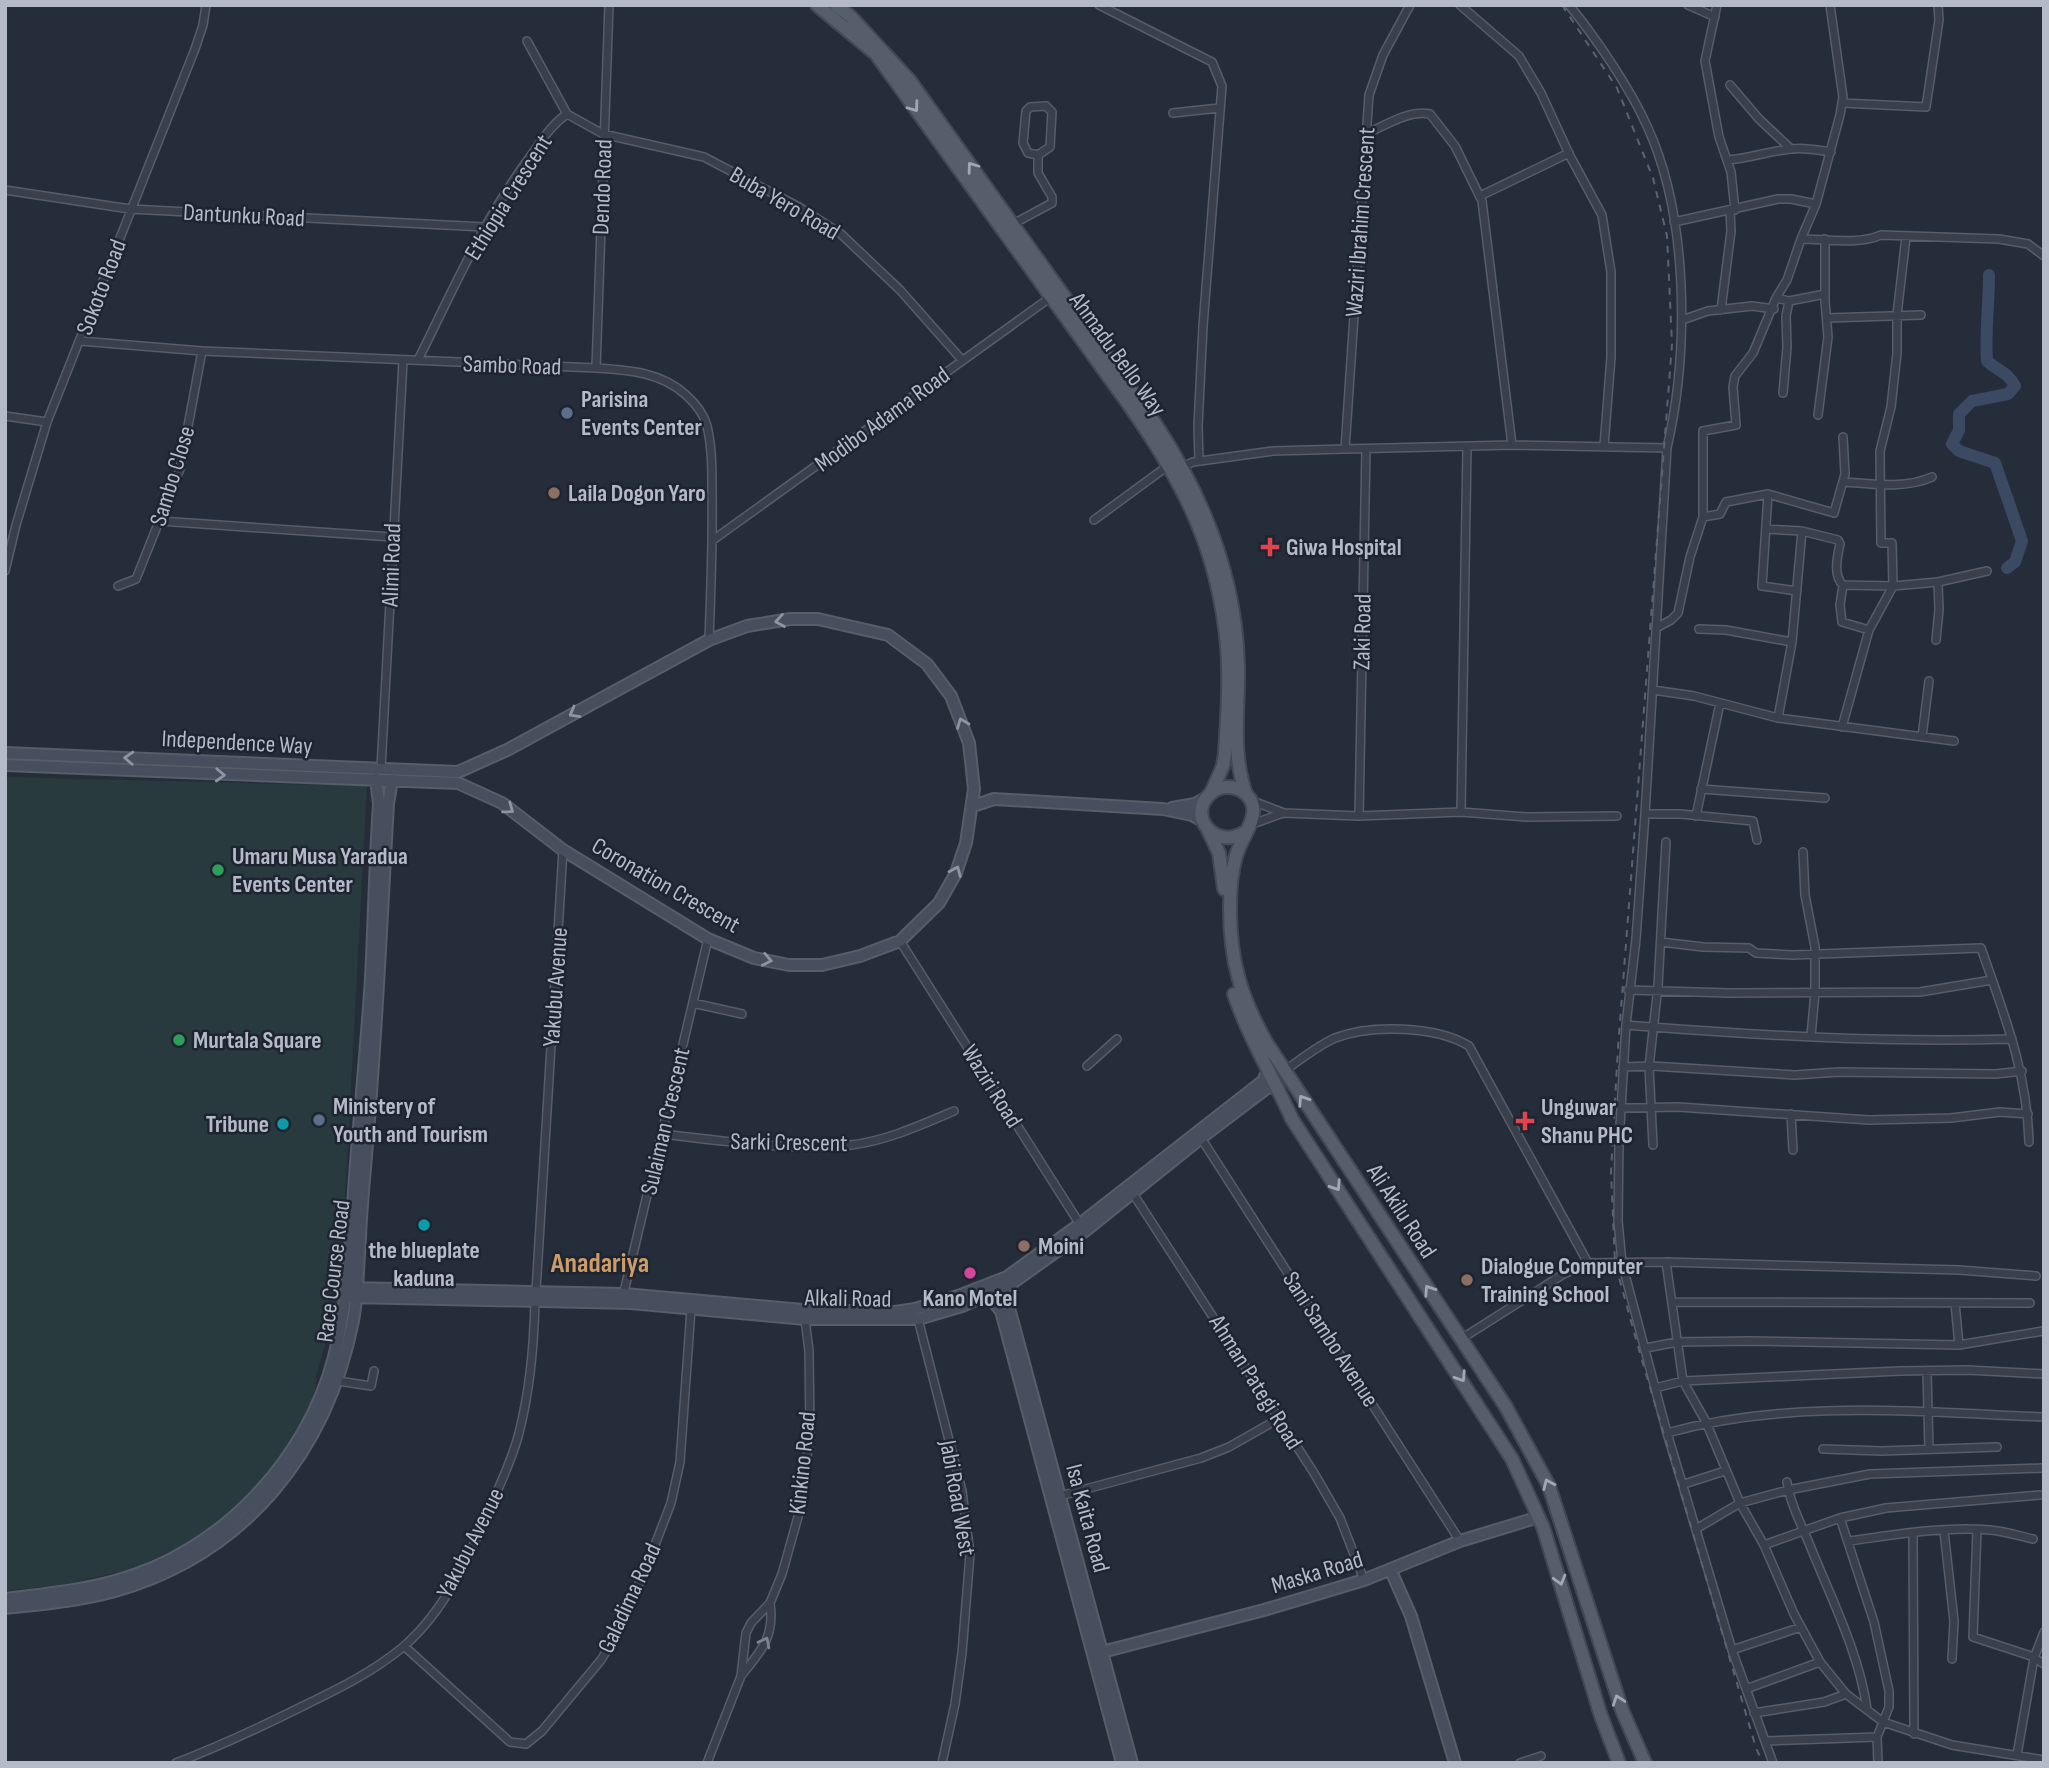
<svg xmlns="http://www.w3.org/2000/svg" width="2049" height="1768" font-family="'Sofia Sans Condensed',sans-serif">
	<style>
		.green { fill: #283a3d }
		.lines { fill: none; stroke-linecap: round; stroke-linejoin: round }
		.river { stroke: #3c4963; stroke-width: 12 }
		.street-casing { stroke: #575d69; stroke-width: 10 }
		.secondary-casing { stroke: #575d69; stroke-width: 14 }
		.primary-casing { stroke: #424854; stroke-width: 16 }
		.street { stroke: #393f4b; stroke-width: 7 }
		.secondary { stroke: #474e5e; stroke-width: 10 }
		.primary { stroke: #575e6b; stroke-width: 12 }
		.rail { stroke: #5b6372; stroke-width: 2; stroke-dasharray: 7 7; stroke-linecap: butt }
		.oneway { stroke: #a1a8b5 }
		.oneway2 { stroke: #8e94a2 }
		.oneway3 { stroke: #7d838f }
		.service-dot { fill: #5c6f8a; stroke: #1e2430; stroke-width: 2.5 }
		.education-dot { fill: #8d6e63; stroke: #1e2430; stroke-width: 2.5 }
		.health-dot { fill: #e0444e; stroke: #1e2430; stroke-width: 2.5 }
		.leisure-dot { fill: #2e9e5b; stroke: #1e2430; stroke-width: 2.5 }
		.culture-dot { fill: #0f9aa8; stroke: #1e2430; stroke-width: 2.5 }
		.hotel-dot { fill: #d1479c; stroke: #1e2430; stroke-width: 2.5 }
		.labels { text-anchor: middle; stroke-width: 5; stroke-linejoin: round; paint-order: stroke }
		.street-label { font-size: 24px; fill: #b4bac7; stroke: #1e2430 }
		.poi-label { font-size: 24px; font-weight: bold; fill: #b4bac7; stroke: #1e2430; text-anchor: start }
		.quarter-label { font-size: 28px; font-weight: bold; fill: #cc9d6a; stroke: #1e2430 }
	</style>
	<rect width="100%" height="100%" fill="#252d3b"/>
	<!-- green -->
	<path class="green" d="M5,777L367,786L340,1294L316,1376L315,1397L284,1451L245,1498L194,1540L135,1568L67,1584L5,1591Z"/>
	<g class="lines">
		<!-- river -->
		<path class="river" d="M1989,275C1989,304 1985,332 1987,361C1998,371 2008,372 2015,386L2008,394L1972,401L1959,414V430L1952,444L1959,451L1995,463L2022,541L2015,562L2007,568"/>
		<defs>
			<path id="street" d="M1099,5L1212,62L1222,86L1203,326L1198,426L1199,461
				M1460,5L1519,56L1541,93L1570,156L1602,215L1611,272V357L1604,446
				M1569,5C1596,38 1630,88 1647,126C1689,217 1689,352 1667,448L1645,814L1636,939L1626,1025L1619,1143L1618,1221L1622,1263L1667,1433L1732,1650L1773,1763
				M1688,5L1715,17
				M1717,5L1705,61L1719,137L1731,172L1735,210
				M527,41L567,114
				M1730,85L1759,119L1791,149
				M1842,103L1926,107L1939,20L1938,5
				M1046,106L1052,112L1050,147L1038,155L1028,153L1023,143L1026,111L1030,107Z
				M1173,113L1219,108
				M1366,134C1386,125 1408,110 1430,114L1455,146L1482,201L1512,445
				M1728,160C1750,158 1770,151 1791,149C1804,147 1818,150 1831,152
				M5,190L130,209L484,227
				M1480,196L1569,153
				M1674,222L1778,199H1791L1816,204
				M1013,224L1052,203V197L1038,173V155
				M1801,239C1825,239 1858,245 1881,235L1999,239L2028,244L2044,256
				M1776,298L1789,301L1786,316L1787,347L1783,393
				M1789,301L1825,294
				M1721,310L1731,231L1730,210
				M1827,318L1921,315
				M1682,320L1708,311L1752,306L1774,309
				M80,341L202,351L596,368C628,370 661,372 686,395C695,403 704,415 707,426C712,447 712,469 712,490C713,540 711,590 709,640
				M418,360C453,290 484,218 532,154C543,139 552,124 567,114L603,134L704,157L799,207L841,234L900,290L962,360
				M596,368L609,5
				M1818,415L1828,337L1825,301V239
				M5,416L47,422
				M1345,449L1369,95L1383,55L1410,5
				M1182,467L1193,462L1273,451L1345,449L1512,445L1667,448
				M1844,482C1871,484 1906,489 1932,477
				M1768,494L1762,586L1797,591
				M1703,517L1720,514L1726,502L1768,494L1834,513L1845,474L1843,437
				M1094,520L1169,465
				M160,521L392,537
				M1766,529L1802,531L1838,540L1840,544C1837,557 1833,576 1843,585L1840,605L1842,622L1869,630L1842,727
				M713,540L1051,297
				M5,571L16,525L47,422L195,49L203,25L206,5
				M1843,585L1893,586L1892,543H1881L1880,451L1891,407L1897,353V315L1906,237
				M118,586L136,579L180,469L202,351
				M1656,628L1671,620L1678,613L1690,557L1703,517V431L1736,425L1733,387L1735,376L1753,353L1776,298L1787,280L1801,239L1816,204L1840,115L1843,97L1830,5
				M1699,629L1726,630L1792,642
				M1869,630L1893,586L1938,582L1987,571
				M1936,640L1939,610L1938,582
				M1653,690L1694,696L1778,718L1954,741
				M1778,718L1792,642L1802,531
				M1922,737L1929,681
				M381,769L403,361
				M1701,789L1825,798
				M1250,800L1284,813L1359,816L1461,812L1527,817L1617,816
				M1461,812L1467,447
				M1645,814H1681L1753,821L1757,840
				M1359,816L1366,449
				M1696,816L1720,703
				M1250,825L1283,813
				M1803,852L1805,895L1815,947V993L1811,1036
				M900,941L1081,1226
				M1661,942L1703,947L1749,948L1756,953L1793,955L1981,948C2004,1014 2027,1071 2029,1142
				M1628,990L1729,993L1920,992L1992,980
				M693,1003L742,1014
				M1626,1025C1754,1035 1883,1043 2012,1039
				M1087,1066L1117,1039
				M1623,1067L1652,1066L1795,1075L1839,1072L1996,1074L2022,1071
				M1284,1071C1300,1060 1317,1046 1335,1038C1371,1024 1437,1026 1469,1046L1588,1263
				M1621,1108L1678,1107L1869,1120L1951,1118L2000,1112L2028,1114
				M1791,1114L1793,1150
				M662,1134C724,1141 788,1151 851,1145C886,1141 921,1125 954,1111
				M1201,1138L1460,1541
				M1653,1145L1649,1067L1658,986L1666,842
				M1132,1192L1314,1473L1340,1518L1364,1580
				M1666,1262L1683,1381L1706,1422L1740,1503L1764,1545L1794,1614L1820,1662L1846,1694L1883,1722L1952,1745L2044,1760
				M536,1291L563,850
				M623,1296L708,939
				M1673,1302L2030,1303
				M1955,1303L1959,1345
				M918,1319L962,1491L970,1554L962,1653L955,1704L942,1763
				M1461,1339L1562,1275L1588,1263L1666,1262L1808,1266L1959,1270L2036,1276
				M1646,1348L1677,1342L1750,1341L1959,1345L2043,1331
				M1927,1372L1929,1449
				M338,1381L371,1386L374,1371
				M1655,1388L1683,1381L1900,1371L1967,1370L2044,1374
				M1667,1433C1791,1399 1917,1412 2044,1417
				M1823,1449L1882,1451L1997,1447
				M1787,1482C1790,1503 1801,1524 1809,1543C1830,1596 1859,1652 1867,1709
				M1684,1484L1725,1471
				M1060,1496L1201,1458L1229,1447L1278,1419
				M1840,1518L1874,1622L1889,1691V1707L1877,1737L1878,1763
				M1696,1529L1740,1503L1788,1490L1870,1474L2043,1468
				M1977,1530L1973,1637L2031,1656L2044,1664
				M1944,1531L1954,1621L1952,1659
				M1913,1533L1914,1734
				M1849,1541C1895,1535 1943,1526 1990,1530C2004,1531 2019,1536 2033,1539
				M1764,1545L1840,1518L1886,1508L2040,1495
				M404,1646L510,1742L526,1744L542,1731L601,1660L616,1635L648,1563L671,1503L680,1462L691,1309
				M1732,1650L1801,1627
				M741,1676C761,1651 775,1637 770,1603
				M1746,1689L1820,1662
				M1754,1713L1824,1702L1846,1694
				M1767,1741L1877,1737
				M2017,1755L2034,1658L2044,1632
				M176,1763C220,1746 261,1727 303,1706C338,1689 373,1672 403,1647C447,1609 470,1554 492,1503C502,1480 513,1457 519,1433C530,1390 534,1345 535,1301
				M707,1763L741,1676L746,1633L751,1623L770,1603L782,1574L801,1506L810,1433L809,1351L805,1319
				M1520,1763L1541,1756"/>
			<path id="secondary" d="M5,753L458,772L507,750L709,640L747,626L790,619H818L888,635L927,664L951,696L969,743L974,789L966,843L956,873L939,903L900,941L860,956L822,965H789L754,958L708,939L563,850L502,803L458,783L5,765
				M973,806L994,799L1163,809L1192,815L1203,821
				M1172,808L1195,804L1206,798
				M1011,1284L1007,1295L1009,1308L1132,1763
				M351,1288L624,1294L803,1310L895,1312L915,1309L958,1296L1007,1277L1080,1224L1263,1081L1268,1070
				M988,1295L1001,1311L1122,1763
				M351,1297L631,1303L805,1319H918L962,1306L1011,1284L1085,1231L1201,1138L1267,1088L1278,1087
				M1391,1571L1411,1616L1455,1763
				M5,1599C42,1594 79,1591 115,1581C220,1553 307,1461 334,1357C350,1294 351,1227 356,1163C361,1101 367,1040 371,978C374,920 375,862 379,804L376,779
				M5,1608C42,1604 79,1601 115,1591C246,1554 327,1451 353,1321C358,1293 358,1265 360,1237C361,1214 363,1191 365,1168C376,1047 381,926 388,804L392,780
				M1102,1652L1264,1610L1364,1580L1460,1541L1539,1517"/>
			<path id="primary" d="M817,5L876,54L1127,402C1183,481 1218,548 1227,646C1230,682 1227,718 1225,753L1223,766L1211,793
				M836,5L850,16L910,81L1156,425C1204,498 1236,578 1238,666C1239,710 1231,752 1246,794
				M1208,830L1219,853L1224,889
				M1245,832C1216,851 1186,816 1210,794C1224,781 1248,787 1253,806C1256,821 1240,841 1236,856C1231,873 1230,892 1230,909C1230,962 1241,997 1266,1042L1506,1407L1549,1486L1622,1710L1645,1763
				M1234,994C1249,1038 1273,1077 1292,1119L1512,1459L1543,1527L1601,1716L1619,1763"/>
		</defs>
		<!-- street casing -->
		<use href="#street" class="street-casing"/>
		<!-- secondary casing -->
		<use href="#secondary" class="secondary-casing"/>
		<!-- primary casing -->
		<use href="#primary" class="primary-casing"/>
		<!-- street -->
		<use href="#street" class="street"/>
		<!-- secondary -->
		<use href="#secondary" class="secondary"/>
		<!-- primary -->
		<use href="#primary" class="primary"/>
		<!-- rail -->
		<path class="rail" d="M1562,5L1617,88L1653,178L1667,236L1672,344L1618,1048L1611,1172L1615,1263L1637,1343L1756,1748L1763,1763"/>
	</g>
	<!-- one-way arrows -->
	<defs><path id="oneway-chevron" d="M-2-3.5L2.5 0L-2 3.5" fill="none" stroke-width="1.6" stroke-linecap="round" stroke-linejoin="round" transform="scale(1.75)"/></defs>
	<g class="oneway">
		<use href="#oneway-chevron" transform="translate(914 107) rotate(54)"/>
		<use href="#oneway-chevron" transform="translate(972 167) rotate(-126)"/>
		<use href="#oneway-chevron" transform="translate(1303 1100) rotate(-123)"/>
		<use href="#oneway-chevron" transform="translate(1336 1186) rotate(57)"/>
		<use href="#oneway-chevron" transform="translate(1429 1290) rotate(-123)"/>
		<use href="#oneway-chevron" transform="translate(1461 1377) rotate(57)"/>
		<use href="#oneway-chevron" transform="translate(1548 1484) rotate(-114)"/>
		<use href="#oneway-chevron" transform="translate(1560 1580) rotate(74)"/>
		<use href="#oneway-chevron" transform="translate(1618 1700) rotate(-108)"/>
	</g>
	<g class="oneway2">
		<use href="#oneway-chevron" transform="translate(780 621) rotate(171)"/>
		<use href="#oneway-chevron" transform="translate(574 713) rotate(151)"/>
		<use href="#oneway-chevron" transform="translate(962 723) rotate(-111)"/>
		<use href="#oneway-chevron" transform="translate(129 758) rotate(-177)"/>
		<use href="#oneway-chevron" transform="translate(220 775) rotate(2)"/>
		<use href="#oneway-chevron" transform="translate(509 809) rotate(36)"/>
		<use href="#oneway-chevron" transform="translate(956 871) rotate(-67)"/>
		<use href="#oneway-chevron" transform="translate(767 960) rotate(11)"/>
	</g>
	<use class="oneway3" href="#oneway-chevron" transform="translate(765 1642) rotate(-63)"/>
	<!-- markers -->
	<g class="service-dot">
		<circle cx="567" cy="413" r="7"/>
		<circle cx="319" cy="1120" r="7"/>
	</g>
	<g class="education-dot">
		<circle cx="554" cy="493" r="7"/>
		<circle cx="1024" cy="1246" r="7"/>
		<circle cx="1467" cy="1280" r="7"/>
	</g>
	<g class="health-dot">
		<path d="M1266.5 536.5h7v7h7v7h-7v7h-7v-7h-7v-7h7z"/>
		<path d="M1521.5 1110.5h7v7h7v7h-7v7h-7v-7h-7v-7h7z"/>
	</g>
	<g class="leisure-dot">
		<circle cx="218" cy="870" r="7"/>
		<circle cx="179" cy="1040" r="7"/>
	</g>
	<g class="culture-dot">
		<circle cx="283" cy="1124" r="7"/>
		<circle cx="424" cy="1225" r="7"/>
	</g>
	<circle class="hotel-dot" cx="970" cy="1273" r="7"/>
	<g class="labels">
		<!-- street labels -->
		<g class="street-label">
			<text transform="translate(602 187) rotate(-88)" y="8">Dendo Road</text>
			<text transform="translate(508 197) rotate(-58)" y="8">Ethiopia Crescent</text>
			<text transform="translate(785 203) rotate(30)" y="8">Buba Yero Road</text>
			<text transform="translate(244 215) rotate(3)" y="8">Dantunku Road</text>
			<text transform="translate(1360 222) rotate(-86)" y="8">Waziri Ibrahim Crescent</text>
			<text transform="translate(101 287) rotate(-69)" y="8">Sokoto Road</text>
			<text transform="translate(1118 354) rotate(54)" y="8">Ahmadu Bello Way</text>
			<text transform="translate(512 365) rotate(2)" y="8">Sambo Road</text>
			<text transform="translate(882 419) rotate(-36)" y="8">Modibo Adama Road</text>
			<text transform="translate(172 476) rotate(-73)" y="8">Sambo Close</text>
			<text transform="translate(391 565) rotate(-88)" y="8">Alimi Road</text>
			<text transform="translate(1362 632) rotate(-89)" y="8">Zaki Road</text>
			<text transform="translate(237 742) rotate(3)" y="8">Independence Way</text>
			<text transform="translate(666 885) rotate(30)" y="8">Coronation Crescent</text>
			<text transform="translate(555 987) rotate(-86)" y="8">Yakubu Avenue</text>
			<text transform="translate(992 1086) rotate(58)" y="8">Waziri Road</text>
			<text transform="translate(665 1121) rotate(-77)" y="8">Sulaiman Crescent</text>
			<text transform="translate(789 1142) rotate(1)" y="8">Sarki Crescent</text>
			<text transform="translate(1402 1211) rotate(57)" y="8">Ali Akilu Road</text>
			<text transform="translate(333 1271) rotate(-83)" y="8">Race Course Road</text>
			<text transform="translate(848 1298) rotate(1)" y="8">Alkali Road</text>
			<text transform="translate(1331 1339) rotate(57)" y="8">Sani Sambo Avenue</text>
			<text transform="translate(1256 1382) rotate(58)" y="8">Ahman Pategi Road</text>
			<text transform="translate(802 1463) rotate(-84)" y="8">Kinkino Road</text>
			<text transform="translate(958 1498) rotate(80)" y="8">Jabi Road West</text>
			<text transform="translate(1088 1518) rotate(75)" y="8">Isa Kaita Road</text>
			<text transform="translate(470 1543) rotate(-63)" y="8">Yakubu Avenue</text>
			<text transform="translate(1317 1572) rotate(-17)" y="8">Maska Road</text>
			<text transform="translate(629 1598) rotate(-65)" y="8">Galadima Road</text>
		</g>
		<!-- poi labels -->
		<g class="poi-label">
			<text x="581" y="407">Parisina<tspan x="581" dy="28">Events Center</tspan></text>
			<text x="568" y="501">Laila Dogon Yaro</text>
			<text x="1286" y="555">Giwa Hospital</text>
			<text x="232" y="864">Umaru Musa Yaradua<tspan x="232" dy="28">Events Center</tspan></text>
			<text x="193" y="1048">Murtala Square</text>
			<text x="333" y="1114">Ministery of<tspan x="333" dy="28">Youth and Tourism</tspan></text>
			<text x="1541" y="1115">Unguwar<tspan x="1541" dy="28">Shanu PHC</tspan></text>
			<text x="269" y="1132" text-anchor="end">Tribune</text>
			<text x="1038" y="1254">Moini</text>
			<text x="424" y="1258" text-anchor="middle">the blueplate<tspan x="424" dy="28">kaduna</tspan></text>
			<text x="1481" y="1274">Dialogue Computer<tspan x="1481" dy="28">Training School</tspan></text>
			<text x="970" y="1306" text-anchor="middle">Kano Motel</text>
		</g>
		<!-- quarter labels -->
		<g class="quarter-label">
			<text x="600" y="1272">Anadariya</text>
		</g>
	</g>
	<!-- border -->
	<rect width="2049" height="1768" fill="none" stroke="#b4bac7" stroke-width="14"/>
</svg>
